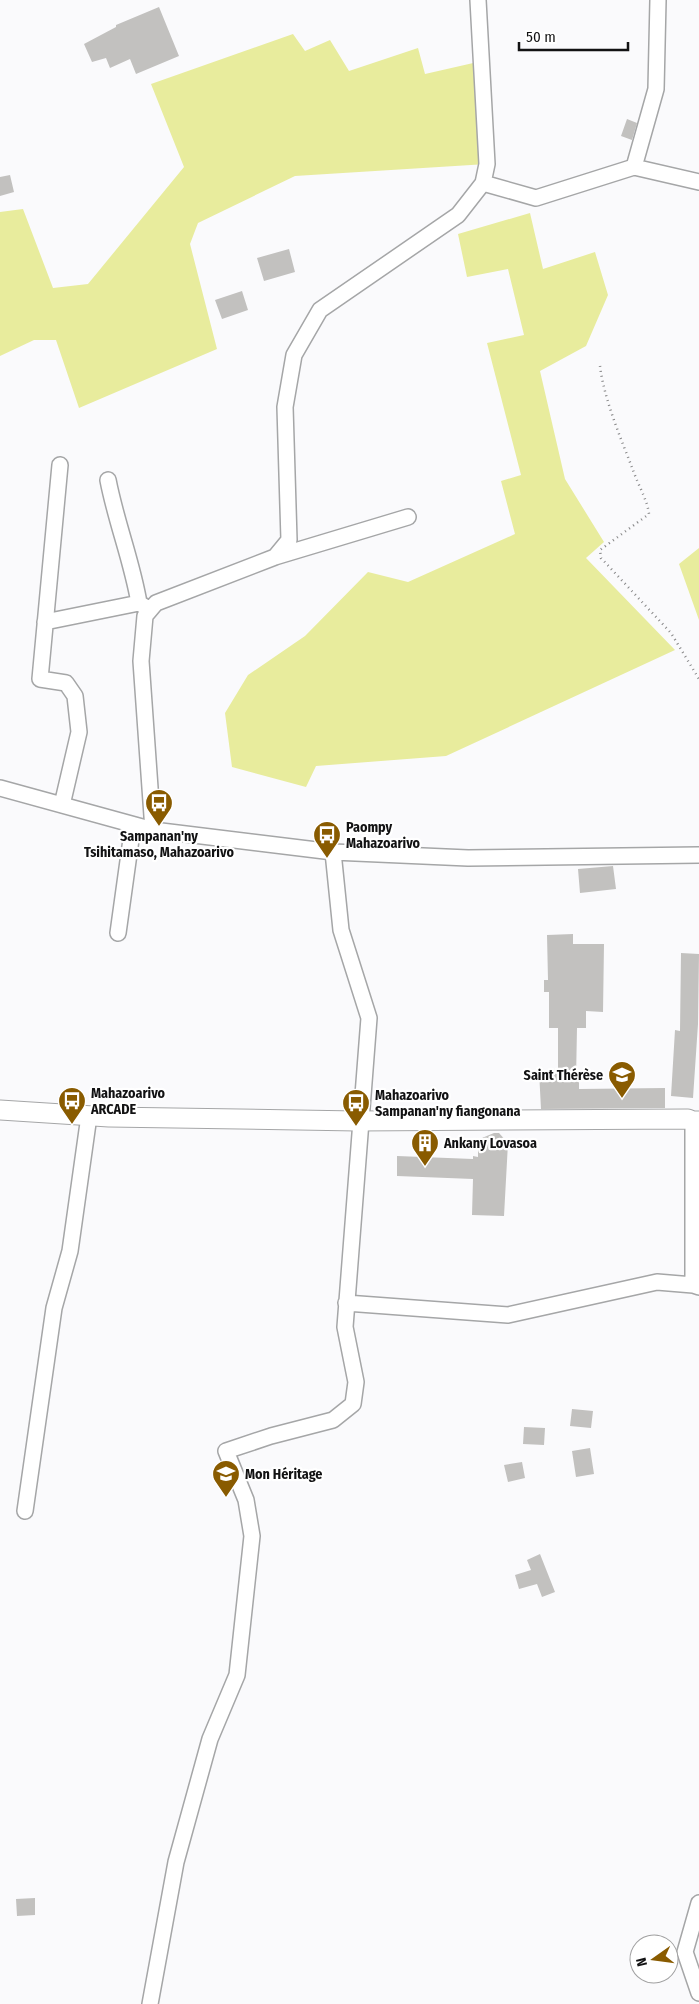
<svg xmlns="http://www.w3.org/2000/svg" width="699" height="2004" font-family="'Fira Sans Condensed',sans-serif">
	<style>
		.grass { fill: #e8ec9d }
		.building { fill: #c2c1bf }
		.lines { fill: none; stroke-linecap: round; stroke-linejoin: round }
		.minor-casing { stroke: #a5a6a7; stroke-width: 18 }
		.major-casing { stroke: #a5a6a7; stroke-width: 21 }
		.path { stroke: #868687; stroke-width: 2.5; stroke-dasharray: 1 4; stroke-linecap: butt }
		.minor { stroke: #fff; stroke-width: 15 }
		.major { stroke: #fff; stroke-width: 19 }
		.labels { text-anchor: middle; stroke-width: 4.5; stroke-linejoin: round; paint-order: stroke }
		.poi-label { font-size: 14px; font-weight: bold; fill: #121213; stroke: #fff; text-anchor: start }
	</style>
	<rect width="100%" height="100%" fill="#fafafc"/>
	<!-- grass -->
	<path class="grass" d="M293,34L305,51L330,40L349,71L418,48L425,74L482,61L487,164L295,176L198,223L190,244L217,349L79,408L56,340H34L0,356V212L23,209L53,288L88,284L184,167L151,84Z
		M530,213L543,269L595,252L608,295L586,346L540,371L565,479L604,542L586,558L675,650L446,756L316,766L306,787L232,767L225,713L248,675L305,636L368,572L408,582L515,534L501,481L521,475L487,343L524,335L508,269L467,277L458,234Z
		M699,548V620L679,564Z"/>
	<!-- building -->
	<path class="building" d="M159,7L179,56L136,74L130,59L110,68L106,58L92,62L84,44L116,27V25Z
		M627,119L637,123L632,140L621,136Z
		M10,175L14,192L0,196V177Z
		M289,249L295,272L264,281L257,258Z
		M242,291L248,310L222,319L215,300Z
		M613,866L616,889L580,893L578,869Z
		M573,934V944H604L603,1012L586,1011V1028H577L576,1080H579V1089L665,1088V1108L541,1109L539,1071L558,1070V1028H549V992H544V980H548L547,935Z
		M681,953L699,954L698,1024L693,1098L671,1096L675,1030L680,1031Z
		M494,1133H499L508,1143L504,1216L472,1215L473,1179L397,1176V1156L473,1159V1156L478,1157V1144L482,1138Z
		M572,1409L593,1411L591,1428L570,1426Z
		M524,1427L545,1428L544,1445L523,1444Z
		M590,1448L594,1474L576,1477L572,1451Z
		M522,1462L525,1478L508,1482L504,1465Z
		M540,1554L555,1592L542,1597L537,1584L519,1589L515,1575L531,1570L527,1560Z
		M35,1898V1915L17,1916L16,1899Z"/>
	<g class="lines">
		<defs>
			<path id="minor" d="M634,167L699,182
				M483,183L536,198L634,167L656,89L658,0
				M60,465L40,679L66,683L75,696L79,732L62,805
				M108,480C116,522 132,561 139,603
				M275,557L408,517
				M45,622L139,603L147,608
				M0,788L153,830L333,852L468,858L699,855
				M153,830L141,661L145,616L156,603L275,557L289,540L285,407L294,355L320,310L458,215L483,183L487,164L478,0
				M118,933L133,825
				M693,1121V1285L699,1287
				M346,1303L508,1315L657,1282L693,1285
				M25,1511L54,1308L70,1251L89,1116
				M699,1903L685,1952L699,1993
				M150,2004L176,1862L210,1739L237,1675L252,1536L246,1500L226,1451L271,1436L333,1420L353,1404L356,1382L345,1327L369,1018L341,930L333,852"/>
			<path id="major" d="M0,1110L109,1117L357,1121L688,1119L693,1121H699"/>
		</defs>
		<!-- minor casing -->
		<use href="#minor" class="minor-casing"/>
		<!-- major casing -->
		<use href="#major" class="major-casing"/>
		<!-- path -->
		<path class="path" d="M600,366C604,399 621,439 633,470C638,485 647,499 649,514L600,550L601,558L671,633L699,679"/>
		<!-- minor -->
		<use href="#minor" class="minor"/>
		<!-- major -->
		<use href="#major" class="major"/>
	</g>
	<!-- icons -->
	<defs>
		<symbol id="bus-pin" viewBox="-11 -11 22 30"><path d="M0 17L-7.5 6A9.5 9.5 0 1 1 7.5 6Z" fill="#895b00" stroke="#fff"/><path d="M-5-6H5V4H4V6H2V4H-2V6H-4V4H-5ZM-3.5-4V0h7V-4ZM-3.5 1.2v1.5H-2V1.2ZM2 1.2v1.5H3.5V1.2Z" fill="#fff"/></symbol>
		<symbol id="school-pin" viewBox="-11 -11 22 30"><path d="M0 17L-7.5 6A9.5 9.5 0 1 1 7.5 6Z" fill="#895b00" stroke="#fff"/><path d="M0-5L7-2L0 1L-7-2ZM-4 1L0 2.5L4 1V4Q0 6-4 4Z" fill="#fff"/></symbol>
		<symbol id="building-pin" viewBox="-11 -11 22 30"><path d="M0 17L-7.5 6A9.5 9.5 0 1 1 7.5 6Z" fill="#895b00" stroke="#fff"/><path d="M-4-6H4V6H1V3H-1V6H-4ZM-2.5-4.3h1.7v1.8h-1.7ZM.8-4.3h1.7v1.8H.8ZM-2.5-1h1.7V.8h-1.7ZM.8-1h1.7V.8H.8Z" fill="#fff"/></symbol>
	</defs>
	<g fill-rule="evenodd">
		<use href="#bus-pin" x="143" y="787" width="32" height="43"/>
		<use href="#bus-pin" x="311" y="819" width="32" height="43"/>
		<use href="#school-pin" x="606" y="1059" width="32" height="43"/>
		<use href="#bus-pin" x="56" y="1085" width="32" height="43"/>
		<use href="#bus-pin" x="340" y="1087" width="32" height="43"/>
		<use href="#building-pin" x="409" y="1127" width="32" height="43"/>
		<use href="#school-pin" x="210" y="1458" width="32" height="43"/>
	</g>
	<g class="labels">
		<!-- poi labels -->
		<g class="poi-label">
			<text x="346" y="832">Paompy<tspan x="346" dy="16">Mahazoarivo</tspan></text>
			<text x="159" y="841" text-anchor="middle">Sampanan'ny<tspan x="159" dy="16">Tsihitamaso, Mahazoarivo</tspan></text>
			<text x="603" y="1080" text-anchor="end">Saint Thérèse</text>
			<text x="91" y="1098">Mahazoarivo<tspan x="91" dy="16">ARCADE</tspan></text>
			<text x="375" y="1100">Mahazoarivo<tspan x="375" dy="16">Sampanan'ny fiangonana</tspan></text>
			<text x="444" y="1148">Ankany Lovasoa</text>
			<text x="245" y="1479">Mon Héritage</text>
		</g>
	</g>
	<!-- north arrow -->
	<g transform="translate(654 1959) rotate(256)"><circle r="24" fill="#ffffff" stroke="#a0a0a1"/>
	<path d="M0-4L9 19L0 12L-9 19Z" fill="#895b00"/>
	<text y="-8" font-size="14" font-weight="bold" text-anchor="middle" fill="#121213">N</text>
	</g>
	<!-- scale -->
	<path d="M519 42v8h109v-8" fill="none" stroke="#121213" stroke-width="2.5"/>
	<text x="526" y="42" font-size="15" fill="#121213" stroke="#ffffff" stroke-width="4" paint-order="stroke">50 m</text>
</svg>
